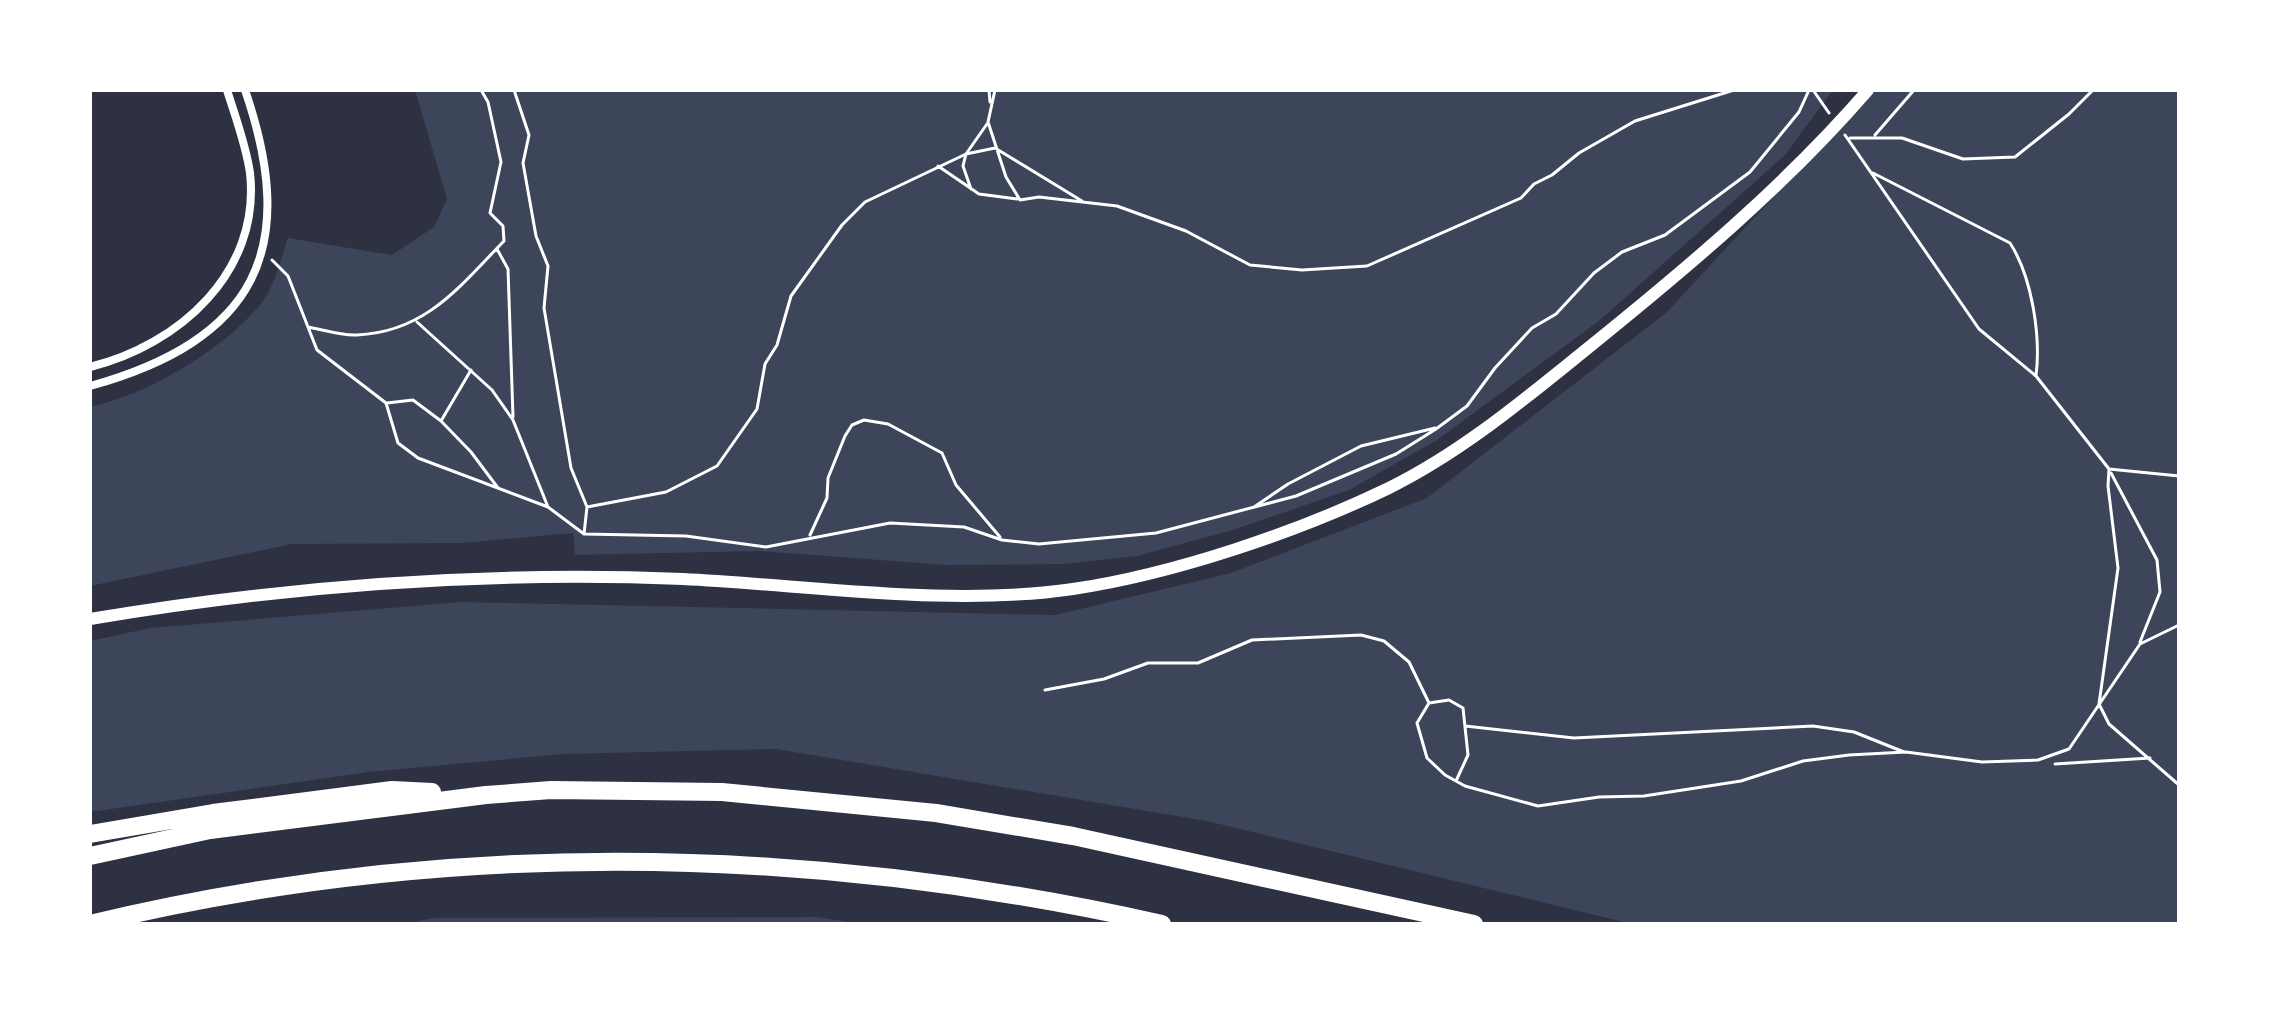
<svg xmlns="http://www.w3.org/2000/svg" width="2269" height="1014" font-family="Karla,sans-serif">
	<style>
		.green { fill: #3c4559 }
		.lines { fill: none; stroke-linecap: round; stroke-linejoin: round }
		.path { stroke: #fff; stroke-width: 3 }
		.minor { stroke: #fff; stroke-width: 8 }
		.tertiary { stroke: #fff; stroke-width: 12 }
		.motorway { stroke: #fff; stroke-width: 18 }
	</style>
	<rect width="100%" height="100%" fill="#2d3142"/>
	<!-- green -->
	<path class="green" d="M415,90H1833L1785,155L1599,321L1437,440L1349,490L1236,529L1137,556L1065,564L947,565L759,551L575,555L573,533L461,543L292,544L90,586V407C147,395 227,348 263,301C275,285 281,257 288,238L392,255L434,227L447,199Z
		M1872,90H2179V924H1632L1207,821L776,749L563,754L369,772L90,812V641L150,628L462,602L1055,615L1231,573L1427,498L1667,312Z
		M816,917L862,924H401L433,918Z"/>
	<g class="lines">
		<!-- path -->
		<path class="path" d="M514,90L529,135L523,163L536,236L548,266L544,308L571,468L587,507L584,534
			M989,90L990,102
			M995,90L988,122L1006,177L1020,200L1039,197L1117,206L1186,231L1250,265L1302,270L1367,266L1521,198L1534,184L1552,175L1579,153L1635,121L1734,90
			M1813,90L1829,113
			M1845,135L1979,329L2036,376L2109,469L2179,476
			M1875,135L1914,90
			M1850,138H1902L1963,159L2015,157L2069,114L2093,90
			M938,166L979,194L1017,199
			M1873,173L2010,243C2032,277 2041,336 2036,376
			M971,189L963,166L966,154L995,148L1082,201
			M497,249L508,269L513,417
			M272,260L288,276L317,350L386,403L398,443L418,458L548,507L584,534L686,536L766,547L890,523L964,527L1002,540L1039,544L1156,533L1296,496L1396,454L1436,429L1467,406L1495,368L1532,328L1556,314L1594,273L1622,252L1665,235L1750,172L1799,112L1809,90
			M417,322L492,390L513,420L548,507
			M308,327C324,330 342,336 357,335C426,332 460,286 504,241L503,226L490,213L501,162L488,102L481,90
			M387,403L413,400L441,421L471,370
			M441,421L471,452L498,488
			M2109,469L2108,486L2118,568L2099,704L2109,724L2179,785
			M2111,473L2157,560L2160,592L2140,642
			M587,507L666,492L717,466L757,409L765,364L777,345L791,296L842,225L865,202L966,154L987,124
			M1254,507L1288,484L1361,446L1435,428
			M810,535L827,498L828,478L845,436L852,425L864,420L888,424L942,453L956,485L1000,537
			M1045,690L1104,679L1148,663H1198L1252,640L1361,635L1384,641L1409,662L1429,703
			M1465,726L1574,738L1813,726L1854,732L1904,752
			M2055,764L2150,758
			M1456,781L1468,755L1463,708L1449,700L1429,703L1417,723L1427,758L1445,775L1465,786L1538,806L1599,797L1644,796L1741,781L1803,761L1849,755L1906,752L1982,762L2038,760L2069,749L2140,644L2179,625"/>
		<!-- minor -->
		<path class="minor" d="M90,367C179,345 261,272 250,173C246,145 235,116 227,90
			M90,386C256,340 300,250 245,90"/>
		<!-- tertiary -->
		<path class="tertiary" d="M90,619C285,586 485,571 683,579C808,585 950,607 1073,589C1174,574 1298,532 1389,488C1462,452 1526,398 1588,348C1687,268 1785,186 1868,90"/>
		<!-- motorway -->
		<path class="motorway" d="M90,834L213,813L392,790L432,792
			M90,856L210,830L486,795L551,790L722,792L936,813L1073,836L1474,924
			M90,924C447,838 805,844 1162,924"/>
	</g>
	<!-- border -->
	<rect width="2269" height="1014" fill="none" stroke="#ffffff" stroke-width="184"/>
</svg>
